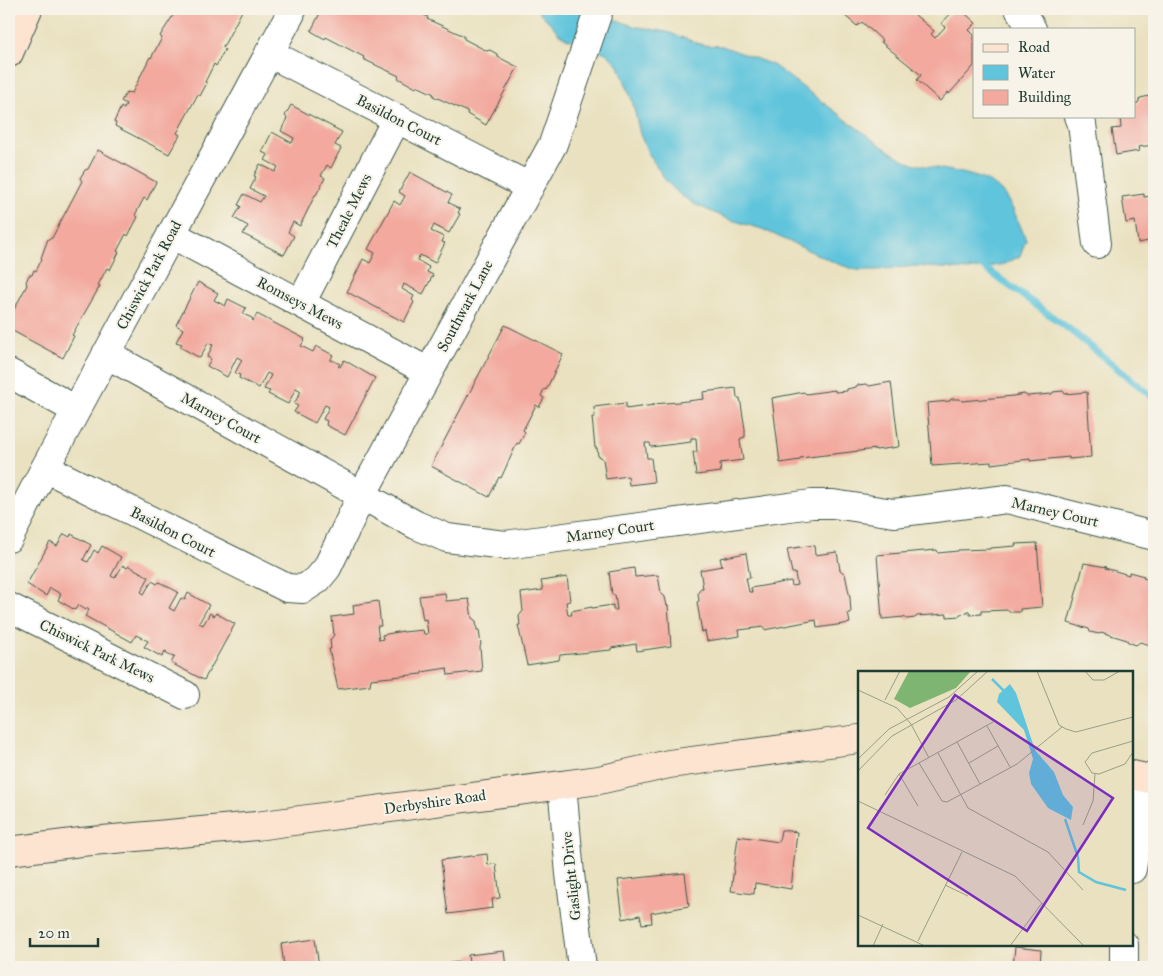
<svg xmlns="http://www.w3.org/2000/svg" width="1163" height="976" font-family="'IM FELL Great Primer',serif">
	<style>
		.water { fill: #5fc4dc; stroke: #3f8088 }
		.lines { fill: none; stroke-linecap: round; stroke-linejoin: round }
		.stream { stroke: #5fc4dc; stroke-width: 7 }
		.building { fill: #f3a99e }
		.street-casing { stroke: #3d5649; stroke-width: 30 }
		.secondary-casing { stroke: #3d5649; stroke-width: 30 }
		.street { stroke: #fff; stroke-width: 28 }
		.secondary { stroke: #fde4d1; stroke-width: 28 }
		.labels { text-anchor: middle; stroke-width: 4; stroke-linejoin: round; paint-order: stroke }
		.street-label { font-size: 15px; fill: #1f3d34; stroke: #f7f3e8 }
		.inset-river { fill: none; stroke: #5fc4dc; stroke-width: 2.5 }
		.inset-road { fill: none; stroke: #989f87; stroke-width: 1 }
		.view { fill: #7b2cbf; fill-opacity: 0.15; stroke: #7b2cbf; stroke-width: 2.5 }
		.inset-edge { fill: none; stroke: #1f3d34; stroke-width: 2.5 }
	</style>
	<rect width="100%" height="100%" fill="#f7f3e8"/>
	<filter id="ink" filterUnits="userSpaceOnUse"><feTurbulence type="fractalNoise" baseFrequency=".02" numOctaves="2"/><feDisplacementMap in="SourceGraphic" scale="10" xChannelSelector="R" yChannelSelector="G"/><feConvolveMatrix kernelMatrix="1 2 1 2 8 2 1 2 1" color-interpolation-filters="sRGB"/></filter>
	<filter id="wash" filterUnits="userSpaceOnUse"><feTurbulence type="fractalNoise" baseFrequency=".0096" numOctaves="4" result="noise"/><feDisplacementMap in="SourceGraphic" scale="20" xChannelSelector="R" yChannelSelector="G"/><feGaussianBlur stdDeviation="1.12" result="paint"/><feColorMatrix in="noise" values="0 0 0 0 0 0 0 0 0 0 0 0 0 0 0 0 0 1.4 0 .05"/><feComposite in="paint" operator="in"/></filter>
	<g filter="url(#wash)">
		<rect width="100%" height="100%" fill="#e9e1bf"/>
		<!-- water -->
		<path class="water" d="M536,9H591L599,14L634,26L667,32L703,45L722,46L773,65L876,142C886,149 898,157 909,162C934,170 983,171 1001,191C1012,203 1019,224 1026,239L1020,256L1005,264L968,270L916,266L877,270H857L838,264L762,229L728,219L694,204L679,194L666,181L647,151L640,134L632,100L619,66L606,53L566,38L558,33L553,26Z"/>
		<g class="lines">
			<!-- stream -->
			<path class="stream" d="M978,263L1069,329L1154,398"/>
		</g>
		<g id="blocks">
			<!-- building -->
			<path class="building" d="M174,9H243L223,47L225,49L216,66L214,64L205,82L207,83L200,96L198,94L177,133L180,135L169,154L115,126L116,123L114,122L121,107L124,109L126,104L121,101L127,92L132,93L150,57L151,58L162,38L160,36L174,14L171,12Z
				M322,9H407L414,12L415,11L428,17L427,19L464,36V39L487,51L490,50L497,54L498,57L518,67L486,125L467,114L468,112L433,96L434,94L417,86L416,88L398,78L399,76L363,59L364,57L326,37L325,39L311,31Z
				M837,9H908L934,31L931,34L935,38L945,27L941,24L955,9H960L976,23L969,30L974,35V66L949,94L948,92L940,101L917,80L921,75L881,42L883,41L862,22L857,26Z
				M1154,95V145L1138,147L1139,151L1116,155L1112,129L1121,128L1120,116H1134V104L1138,103L1140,98Z
				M291,105L342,132L335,145L341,148L331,168L327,165L321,176L325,178L316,195H315L300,226L293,222L288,232L294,236L284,255L243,234L248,226L234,218L241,206L238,205L244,194L260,202L264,196L250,189L256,177L254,176L260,164L275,172L278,167L265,160L268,155L262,152L272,132L292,143L294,138L281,131L287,118L285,116Z
				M98,150L156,182L147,200L144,198L135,215L138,217L128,236L126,234L117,251L119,252L110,270L107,268L98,285L100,286L72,335L74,336L63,358L9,329V319L27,285L26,282L29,275H32L34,270L36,271L42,259L41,258L48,239L52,238L82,181L80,178L85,170L88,169Z
				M1150,151H1154V181L1150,164H1152Z
				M410,172L452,195L448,202L460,209L458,213L460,214L449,233L434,225L431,231L444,237L442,242L445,243L435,263L420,255L417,260L429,267L427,272L433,275L423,294L404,284L402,289L414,296L412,300L414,302L404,322L347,292L363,259L370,263L375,253L368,249L394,201L400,205L405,196L399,192Z
				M1144,194V197L1154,196V240L1138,243L1135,221L1126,223L1122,197Z
				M198,282L218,293L214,300L225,306L228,299L246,308L243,314L252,318L253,321L257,314L305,339L301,346L313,352L316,346L333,355L330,361L332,360L340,364L338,366L340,367L344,360L375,378L345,435L326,425L327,421L323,419L329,407L325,405L315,423L294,412L298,406L294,404L301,391L296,388L288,404L268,394L270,391L264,389L271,375L267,373L259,388L239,378L240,375L235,373L242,360L237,357L227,377L207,366L211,359L207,357L213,345L208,343L200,358L180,347L182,344L176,342L183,329L176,325Z
				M505,325L563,354L546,390L544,389L541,396L544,398L539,407L536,405L523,430L525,432L519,444L517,443L501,478L499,477L489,497L431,466Z
				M891,382L899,446L898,447L876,450V449L800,458V460L780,463L772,398L804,392L806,394L835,390V392L847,391V389L856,387L857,385L867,384L869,386Z
				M736,388L737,398H740L745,429V437L741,438L740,441L743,460L720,463L721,472L696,475L693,452H697L696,438H691V442L651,447L650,443H645L647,458H651L654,482L629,485L628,476L606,479L603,459L598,456L597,448H595L592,417H595L594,407L626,403V409L654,405L653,404L678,402L704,399L703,392Z
				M1063,391L1065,394L1087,392L1091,457L1069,459V457L1030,461V459L991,464V462L932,466L927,403L950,401L951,399H960L962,401L1013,396L1024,394L1027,396L1052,394L1053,392Z
				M64,534L70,537L71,534L91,545L83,560L88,562L94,550L98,553L102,546L121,557L111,576L115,578L123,565L127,568L129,566L149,577L141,592L144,594L152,581L157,584L159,582L178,592L169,608L174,611L181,598L185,600L188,593L209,605L199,623L203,625L210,613L214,616L216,613L235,624L204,680L171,663L175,656L173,657L165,653L167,652L165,651L162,657L144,647L148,641L136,635L132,642L85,616L89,610L87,608L86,610L78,605L75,610L58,600L61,594L50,588L46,596L27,584L50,542L57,546Z
				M1037,543L1042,607L1020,609V612H1009V610L981,611V614L970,615L969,611H967V613L960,614V616L947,617V614L917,616L915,618L907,619L904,617L882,619L877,555L937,550L938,553L958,551V550L990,549V548L1016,546L1015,544Z
				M814,545L815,555L837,552L840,570L845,574L850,598L851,613H848L850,623L817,628L816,620L764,630V627L739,630L740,636L707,641L705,631L702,632L697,602L699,601L698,593L701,588H703L700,570L722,566L720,558L746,553L750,578H746L749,592H752L751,588L791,581L792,586L797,585L795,573H792L787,549Z
				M1084,563L1106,567L1105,568L1129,575V572L1144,576L1143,578L1154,581V646L1140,642L1136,645L1128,642L1127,640L1101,632L1099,634L1090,632L1089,629L1068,623Z
				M634,568L635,577L658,575L661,593L665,597L667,606L668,605L671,646L637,651L636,644L611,648V650L560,655L559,660L527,665L518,625H520L519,616L523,611L521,593L543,590L541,581L567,577L570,601L566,602L568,615H572L571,611L592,607V608L613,605V610H617L615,595H612L609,572Z
				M445,593L446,601L469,599L472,618L476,621L477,630H479L481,645L480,646L482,671L448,675L447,668L422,672V674L371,679L370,685L338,689L329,649H331L330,640L334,635L332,617L354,614L353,605L378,601L381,626H377L379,640L383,639L382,635L403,631V632L423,630L424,634H428L426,619L423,620L419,596Z
				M781,830L797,832L791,889L755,883L754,894L731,891L738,836L779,842Z
				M487,854L488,865L496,864L500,898L492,899L493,908L448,914L441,860Z
				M685,873L689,906L651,913L652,923L642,924L640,915L623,919L618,880Z
				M315,939L319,967H276V965H284L281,944Z
				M1015,947L1041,950L1040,967H1013Z
				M504,951L506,967H431V965L459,962V966L469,964L468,955Z"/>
		</g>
	</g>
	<g filter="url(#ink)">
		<use href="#blocks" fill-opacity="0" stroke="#3d5649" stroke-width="1"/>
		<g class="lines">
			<defs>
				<path id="street" d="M1019,9L1032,29
					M269,53L530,187
					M1079,116L1082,124L1097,244
					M171,234L429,372
					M301,303L397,118
					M106,354L416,525L447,538L505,545L812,504H833L894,513L1007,499L1154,536
					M9,373L76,410
					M45,468L287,588L303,589L317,580L327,568L362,495L553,144L599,9
					M9,538L45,468L291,13
					M9,607L185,695
					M562,785L570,874L582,967
					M1132,869L1147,778
					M1124,967V945"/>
				<path id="secondary" d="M9,53L28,9
					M1132,775L1154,780
					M9,851L81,842L256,826L599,780L669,764L859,739"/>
			</defs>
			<!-- street casing -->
			<use href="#street" class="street-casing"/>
			<!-- secondary casing -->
			<use href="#secondary" class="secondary-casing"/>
			<!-- street -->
			<use href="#street" class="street"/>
			<!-- secondary -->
			<use href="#secondary" class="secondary"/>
		</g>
	</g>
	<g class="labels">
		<!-- street labels -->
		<g class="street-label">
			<text transform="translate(399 120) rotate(27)" y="5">Basildon Court</text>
			<text transform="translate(349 211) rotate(-63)" y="5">Theale Mews</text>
			<text transform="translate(149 275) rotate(-62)" y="5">Chiswick Park Road</text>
			<text transform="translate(300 303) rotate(28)" y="5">Romseys Mews</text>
			<text transform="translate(465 306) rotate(-62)" y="5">Southwark Lane</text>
			<text transform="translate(221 418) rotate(29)" y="5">Marney Court</text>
			<text transform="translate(1055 512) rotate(13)" y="5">Marney Court</text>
			<text transform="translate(610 531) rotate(-8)" y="5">Marney Court</text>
			<text transform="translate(173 532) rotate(27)" y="5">Basildon Court</text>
			<text transform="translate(97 651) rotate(26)" y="5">Chiswick Park Mews</text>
			<text transform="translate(435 802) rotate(-8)" y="5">Derbyshire Road</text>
			<text transform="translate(571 876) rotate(-96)" y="5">Gaslight Drive</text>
		</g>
	</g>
	<!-- overview -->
	<g transform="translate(858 671)">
		<rect width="275" height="275" fill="#e9e1bf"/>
		<path d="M51,0H113L98,17L52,37L36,28Z" fill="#7eb572"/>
		<path d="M152,13L158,22L177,79L196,101L205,124L215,136L213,149L190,137L173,113L171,102L175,88L166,59L139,31L141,23Z" fill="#5fc4dc"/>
		<path class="inset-river" d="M134,8L146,20M207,148L220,186L221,201L238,211L268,219"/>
		<path class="inset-road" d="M179,0L201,54L208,58L218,61L275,46M227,0L235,9H246L262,0M0,19L39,37L53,53L71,87M27,29L42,0M129,55L152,96M275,70L234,82L227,91L234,102L241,103L267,93L275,81M99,71L122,113M80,82L110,137L190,181L225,219M0,88L31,58L91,26L120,0M61,92L84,130L89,131L159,93L204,56M111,92L140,75M0,100L34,65L98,29L130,0M41,103L60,135M27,124L41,103L135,51M0,130L157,205L226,275M225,154L235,130L237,103M87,214L110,225M0,244L67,275M60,270L104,181M15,275L25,253M152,275L184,232"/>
		<path class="view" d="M97,24L255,127L169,260L10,157Z"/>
		<rect width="275" height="275" class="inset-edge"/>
	</g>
	<!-- margin -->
	<rect width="1163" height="976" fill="none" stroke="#f7f3e8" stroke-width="30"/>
	<!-- legend -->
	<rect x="973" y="28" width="162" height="90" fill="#f7f3e8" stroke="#a1aaa0"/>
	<rect x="983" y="44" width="25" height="8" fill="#fde4d1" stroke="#a1aaa0"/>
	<text x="1018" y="52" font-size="15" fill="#1f3d34">Road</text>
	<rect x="983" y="65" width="25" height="15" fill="#5fc4dc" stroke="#a1aaa0"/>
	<text x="1018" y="78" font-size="15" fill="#1f3d34">Water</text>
	<rect x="983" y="90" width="25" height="15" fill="#f3a99e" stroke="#a1aaa0"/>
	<text x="1018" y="102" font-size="15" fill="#1f3d34">Building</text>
	<!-- scale -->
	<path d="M30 938v8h68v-8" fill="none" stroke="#1f3d34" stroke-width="2.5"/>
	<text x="38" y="938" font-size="15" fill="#1f3d34" stroke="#f7f3e8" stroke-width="4" paint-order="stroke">20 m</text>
</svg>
